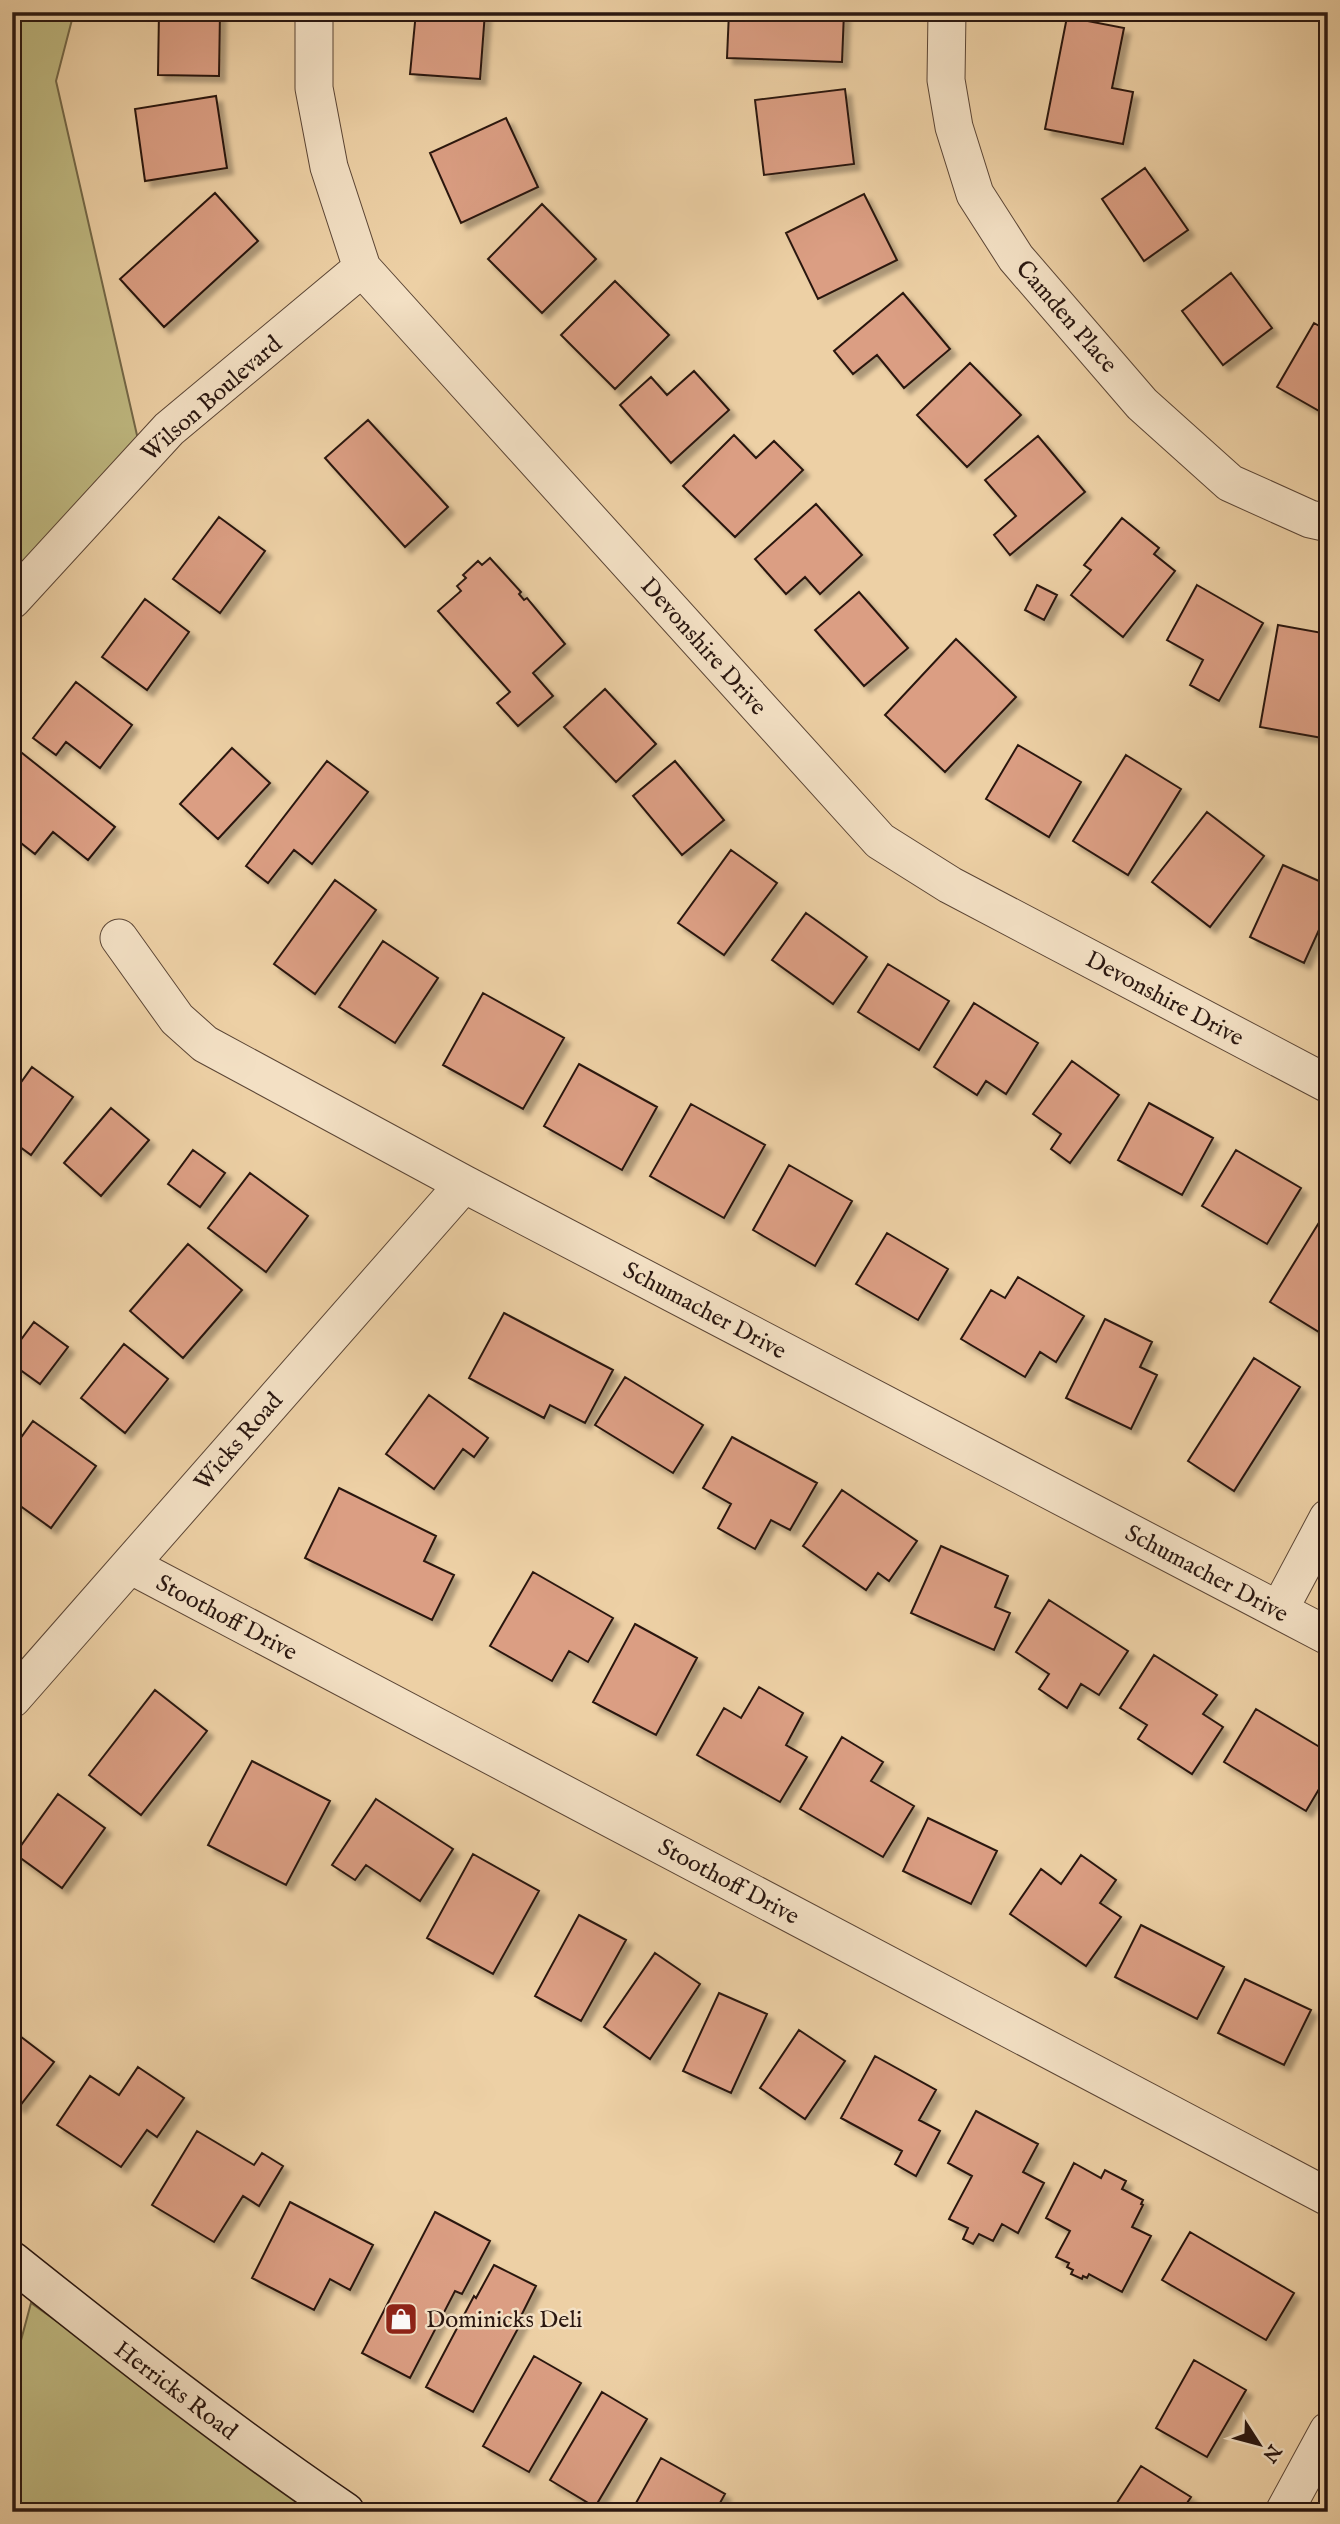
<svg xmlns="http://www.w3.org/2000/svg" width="1340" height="2524" font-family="'IM FELL English',serif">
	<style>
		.green { fill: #bfb981; stroke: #746848; stroke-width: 2 }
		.building { fill: #db9e83; stroke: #2a1710; stroke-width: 2; filter: url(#shadow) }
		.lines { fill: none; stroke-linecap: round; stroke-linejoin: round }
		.minor-casing { stroke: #5b4535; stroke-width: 39 }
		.secondary-casing { stroke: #2a1710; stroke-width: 41 }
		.minor { stroke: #f3e0c4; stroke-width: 37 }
		.secondary { stroke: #f3e0c4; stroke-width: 38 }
		.labels { text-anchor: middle; stroke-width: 5; stroke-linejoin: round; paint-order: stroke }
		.street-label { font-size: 24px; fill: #2a1710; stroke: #f3e0c4 }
		.poi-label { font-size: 24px; fill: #2a1710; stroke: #f3e0c4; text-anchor: start }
	</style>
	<defs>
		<filter id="shadow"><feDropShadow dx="6" dy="6" stdDeviation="2" flood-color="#0004"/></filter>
	</defs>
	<rect width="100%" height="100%" fill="#edd0a5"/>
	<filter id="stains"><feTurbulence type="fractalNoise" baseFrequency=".00286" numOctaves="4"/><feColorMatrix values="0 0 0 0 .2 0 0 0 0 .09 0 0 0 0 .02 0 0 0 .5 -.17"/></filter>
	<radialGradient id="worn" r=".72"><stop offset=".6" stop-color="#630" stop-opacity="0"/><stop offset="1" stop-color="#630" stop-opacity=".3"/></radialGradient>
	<!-- green -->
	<path class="green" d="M12,12H74L56,81L142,457L12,600Z
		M31,2303L326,2512H34L12,2505V2374Z"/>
	<!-- building -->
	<path class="building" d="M159,12H220L219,76L158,75Z
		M416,12H485L480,79L410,74Z
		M729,12H844L842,62L727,58Z
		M1067,17L1124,28L1112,88L1133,92L1123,144L1045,129Z
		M845,89L854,164L764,175L755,100Z
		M216,96L227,168L145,181L135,109Z
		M506,118L538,187L461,223L430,153Z
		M1145,168L1188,230L1144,261L1102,199Z
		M215,193L258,241L164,327L120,279Z
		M864,194L897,260L818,299L786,233Z
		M542,204L596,259L542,313L488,259Z
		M1231,273L1272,328L1223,365L1182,311Z
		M615,281L669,335L615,389L561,335Z
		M903,293L950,349L904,388L877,355L853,374L834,351Z
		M1314,323L1328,331V416L1277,387Z
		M970,363L1021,415L967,467L917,415Z
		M694,371L729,410L671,463L620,405L651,377L667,395Z
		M368,420L448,507L405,547L325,458Z
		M734,435L756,458L774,441L803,470L735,537L683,486Z
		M1038,436L1085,492L1010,555L994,535L1016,516L985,480Z
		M816,504L862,555L820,594L805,577L786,594L755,559Z
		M219,517L265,551L220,613L173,579Z
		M1122,518L1159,548L1154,554L1175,571L1123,637L1071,595L1091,570L1084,565Z
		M490,558L521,592L519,594L524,600L527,598L565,644L533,673L553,696L518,726L497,703L510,692L438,611L461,591L457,586L466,578L463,575L478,561L482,565Z
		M1037,585L1057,595L1044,620L1025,610Z
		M1197,585L1263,623L1219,701L1190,685L1203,660L1167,640Z
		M859,592L908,648L864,686L815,630Z
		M145,599L189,632L147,690L102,657Z
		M1278,625L1328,634V739L1260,727Z
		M956,639L1016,697L945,772L885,715Z
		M76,682L132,725L100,768L66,742L56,755L33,738Z
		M605,689L656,744L616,782L564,727Z
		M1018,745L1081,782L1049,837L986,799Z
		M232,748L270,783L218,839L180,804Z
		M17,749L115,827L88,860L53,832L35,854L12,836V755Z
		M1126,755L1181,789L1128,875L1073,841Z
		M327,761L368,792L312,864L294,850L268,883L246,866Z
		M675,761L724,820L682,855L633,796Z
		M1207,812L1264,856L1210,927L1152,882Z
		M731,850L777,883L724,955L678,923Z
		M1283,865L1328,885V910L1304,963L1250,937Z
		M335,880L376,910L315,994L274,964Z
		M806,913L867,957L833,1004L772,960Z
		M383,941L438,978L395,1043L339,1007Z
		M888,964L949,1001L919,1050L858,1012Z
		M483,993L564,1038L523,1109L443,1065Z
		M974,1003L1038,1043L1006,1094L986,1081L977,1095L934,1067Z
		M1072,1061L1119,1095L1070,1163L1051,1149L1061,1134L1033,1114Z
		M579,1064L657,1107L622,1170L544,1126Z
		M32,1067L73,1097L31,1155L12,1141V1095Z
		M1149,1103L1213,1138L1182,1195L1118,1160Z
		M691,1104L765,1145L724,1218L650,1176Z
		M111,1108L149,1140L101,1196L64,1163Z
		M193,1150L225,1173L200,1207L168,1184Z
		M1236,1150L1301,1188L1267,1244L1202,1206Z
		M789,1165L852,1201L815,1266L753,1230Z
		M250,1173L308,1216L266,1272L208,1228Z
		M1328,1208V1317L1319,1332L1270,1302Z
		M887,1233L948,1269L918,1320L856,1284Z
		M188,1244L242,1290L183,1358L130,1311Z
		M1018,1277L1084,1316L1056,1362L1040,1352L1025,1377L961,1339L991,1290L1005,1298Z
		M504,1313L613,1370L585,1423L550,1405L544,1418L469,1378Z
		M1105,1319L1152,1342L1140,1367L1157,1375L1131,1429L1066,1398Z
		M34,1322L68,1347L40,1384L12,1364V1352Z
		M124,1344L168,1379L125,1433L81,1398Z
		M1254,1358L1300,1387L1234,1491L1188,1461Z
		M625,1377L703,1425L673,1473L595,1425Z
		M429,1395L488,1438L474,1457L463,1449L434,1489L386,1454Z
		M33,1421L96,1466L51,1528L12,1500V1450Z
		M732,1437L817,1483L790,1530L771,1520L755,1549L718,1528L731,1504L703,1488Z
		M339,1488L436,1536L424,1561L454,1575L432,1620L305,1558Z
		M842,1490L917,1541L889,1581L878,1573L866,1590L803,1546Z
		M941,1546L1008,1576L995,1607L1010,1613L994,1650L911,1613Z
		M533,1572L613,1618L588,1662L569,1651L552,1681L490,1646Z
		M1049,1600L1128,1651L1099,1695L1081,1684L1067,1708L1039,1689L1049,1674L1016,1652Z
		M635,1624L697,1658L656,1735L593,1702Z
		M1154,1655L1217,1695L1203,1714L1223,1727L1192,1774L1138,1739L1147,1725L1120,1708Z
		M759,1687L803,1713L786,1745L807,1757L780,1802L697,1755L724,1708L741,1718Z
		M155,1690L207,1731L141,1815L89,1775Z
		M1256,1709L1328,1752V1774L1306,1811L1224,1762Z
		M842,1737L883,1762L871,1781L914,1806L883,1857L800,1809Z
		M252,1761L330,1801L286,1885L208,1845Z
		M58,1794L105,1828L62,1888L15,1854Z
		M376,1799L453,1849L420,1901L366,1865L355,1880L332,1865Z
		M928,1818L997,1851L971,1904L903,1871Z
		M473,1854L539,1891L493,1974L427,1938Z
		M1081,1855L1116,1880L1100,1903L1121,1917L1086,1966L1010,1914L1041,1869L1061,1884Z
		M579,1915L626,1940L581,2021L535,1996Z
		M1141,1925L1224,1967L1197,2019L1115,1977Z
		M655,1953L700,1984L650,2059L604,2027Z
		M1245,1979L1311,2010L1284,2065L1218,2033Z
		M719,1993L767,2014L731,2093L683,2071Z
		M12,2030L54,2062L19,2107L12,2101Z
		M799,2030L845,2061L805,2119L760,2088Z
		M875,2056L936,2090L919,2120L940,2131L916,2176L895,2164L902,2151L841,2118Z
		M138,2067L184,2098L157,2137L147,2130L121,2167L57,2125L90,2076L119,2095Z
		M976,2111L1038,2144L1023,2172L1044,2183L1018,2233L1002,2224L993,2241L979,2234L973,2244L963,2239L968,2228L949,2219L972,2176L948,2163Z
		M197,2131L254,2165L262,2153L283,2166L259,2206L243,2196L214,2242L152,2205Z
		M1074,2163L1101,2178L1105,2170L1126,2181L1122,2189L1143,2200L1141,2204L1143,2205L1132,2227L1151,2236L1122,2292L1089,2274L1087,2278L1083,2276L1082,2279L1071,2274L1073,2270L1067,2267L1069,2263L1056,2257L1070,2231L1046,2218Z
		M290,2202L373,2245L350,2290L330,2279L314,2310L252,2278Z
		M435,2212L490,2241L462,2294L455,2291L410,2378L362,2353Z
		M1190,2232L1294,2293L1266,2340L1162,2280Z
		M494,2265L536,2286L519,2320L522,2321L473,2412L426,2387L474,2296L476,2298Z
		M534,2356L581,2383L529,2472L483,2446Z
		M1194,2360L1246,2390L1207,2457L1156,2428Z
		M602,2392L647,2419L595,2507L550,2480Z
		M661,2458L725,2494L715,2512H631Z
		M1141,2466L1191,2497L1181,2512H1111Z"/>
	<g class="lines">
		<defs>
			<path id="minor" d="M314,12V88L329,167L362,268L880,841L950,885L1328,1084
				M947,12L946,80L954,127L975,194L1016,258L1142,404L1230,483L1310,519L1328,523
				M12,600L169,429L362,268
				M119,938L177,1019L205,1044L464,1184L1328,1636
				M130,1565L1328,2197
				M1279,1610L1328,1518
				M12,1699L464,1184
				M1284,2512L1328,2431"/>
			<path id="secondary" d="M12,2261C121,2348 230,2434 345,2512"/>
		</defs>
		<!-- minor casing -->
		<use href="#minor" class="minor-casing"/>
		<!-- secondary casing -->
		<use href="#secondary" class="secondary-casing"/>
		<!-- minor -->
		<use href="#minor" class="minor"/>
		<!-- secondary -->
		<use href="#secondary" class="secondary"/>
	</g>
	<!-- icons -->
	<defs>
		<symbol id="shop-square" viewBox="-11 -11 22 22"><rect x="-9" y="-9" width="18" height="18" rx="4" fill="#8f2418" stroke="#f3e0c4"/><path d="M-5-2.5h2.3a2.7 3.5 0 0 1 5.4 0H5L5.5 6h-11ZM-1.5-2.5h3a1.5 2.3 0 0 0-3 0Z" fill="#fff"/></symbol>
	</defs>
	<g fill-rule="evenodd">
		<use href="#shop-square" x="382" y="2300" width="38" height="38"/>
	</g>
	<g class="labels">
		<!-- street labels -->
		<g class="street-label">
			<text transform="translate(1067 316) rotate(49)" y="8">Camden Place</text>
			<text transform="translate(211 398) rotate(-41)" y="8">Wilson Boulevard</text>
			<text transform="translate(704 646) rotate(48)" y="8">Devonshire Drive</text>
			<text transform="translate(1165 998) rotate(28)" y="8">Devonshire Drive</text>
			<text transform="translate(705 1310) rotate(28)" y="8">Schumacher Drive</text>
			<text transform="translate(238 1441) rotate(-49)" y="8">Wicks Road</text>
			<text transform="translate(1207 1573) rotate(28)" y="8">Schumacher Drive</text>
			<text transform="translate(227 1617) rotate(28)" y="8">Stoothoff Drive</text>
			<text transform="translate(729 1881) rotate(28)" y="8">Stoothoff Drive</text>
			<text transform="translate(176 2390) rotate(37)" y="8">Herricks Road</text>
		</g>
		<!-- poi labels -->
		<g class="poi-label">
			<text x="426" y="2327">Dominicks Deli</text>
		</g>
	</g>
	<!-- margin -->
	<rect width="1340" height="2524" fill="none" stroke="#edd0a5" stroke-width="42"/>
	<rect x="14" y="14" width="1312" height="2496" fill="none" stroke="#2a1710" stroke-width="3.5"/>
	<rect x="21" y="21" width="1298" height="2482" fill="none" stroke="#2a1710" stroke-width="2"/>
	<!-- north arrow -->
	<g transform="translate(1259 2444) rotate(126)" stroke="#f3e0c4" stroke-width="5" paint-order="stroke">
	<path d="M0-5L12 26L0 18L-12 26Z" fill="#2a1710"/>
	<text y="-10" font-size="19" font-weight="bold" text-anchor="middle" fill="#2a1710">N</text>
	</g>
	<rect width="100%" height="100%" filter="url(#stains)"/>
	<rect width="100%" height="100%" fill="url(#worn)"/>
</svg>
